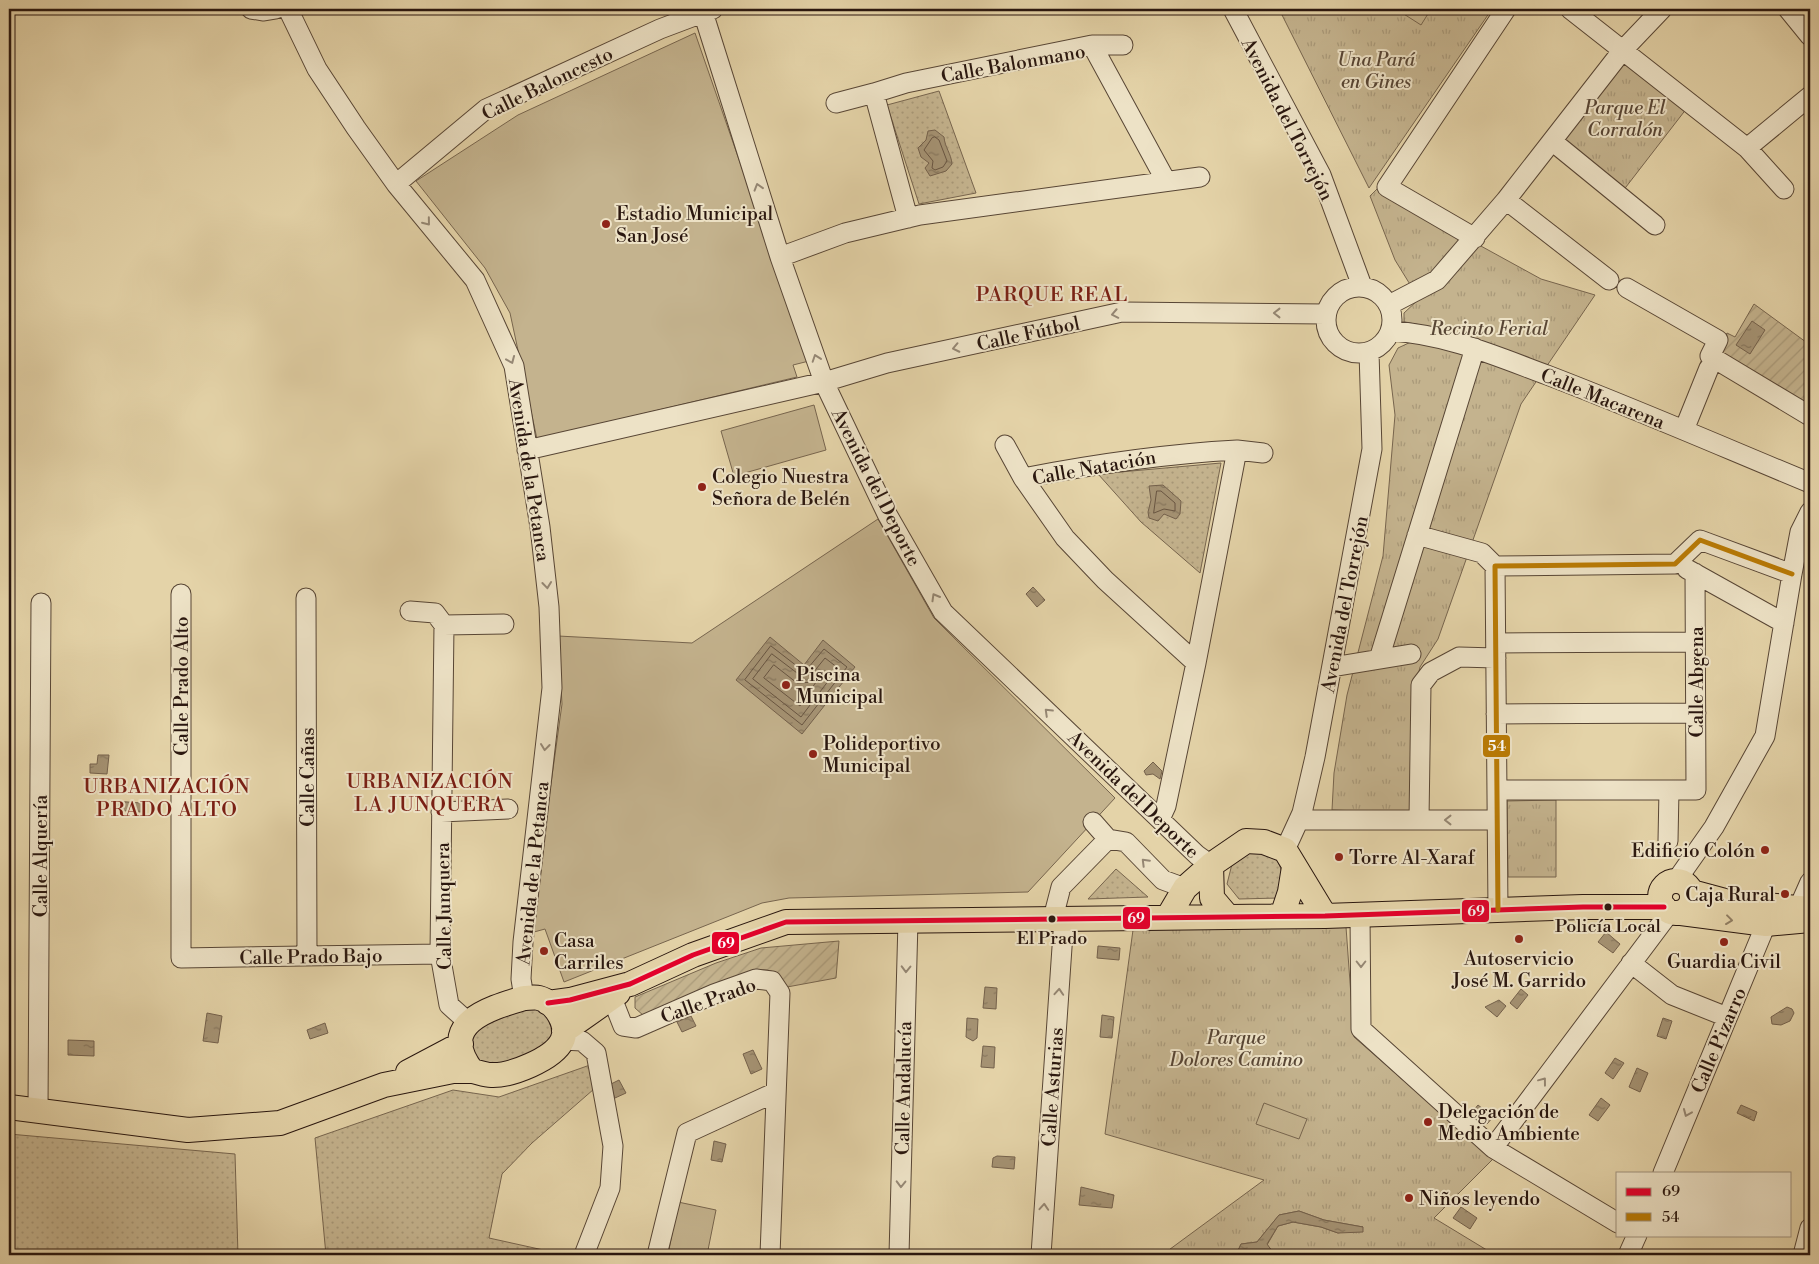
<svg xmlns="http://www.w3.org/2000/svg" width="1819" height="1264" font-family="'Libre Bodoni',serif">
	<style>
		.grass { fill: url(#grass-dots); stroke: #77654e }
		.park { fill: url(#park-tufts); stroke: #77654e }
		.garden { fill: url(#garden-furrows); stroke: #77654e }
		.pitch { fill: #c4b38e; stroke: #77654e }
		.water { fill: url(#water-ripples); stroke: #74614c }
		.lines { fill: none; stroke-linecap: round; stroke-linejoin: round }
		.shore { stroke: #685542; stroke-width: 1 }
		.minor-casing { stroke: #584635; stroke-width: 21 }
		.major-casing { stroke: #2a170f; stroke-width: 26 }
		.minor { stroke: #ede2c6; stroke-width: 19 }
		.major { stroke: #e4d3a8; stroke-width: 24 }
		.bus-1-casing { stroke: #ede2c6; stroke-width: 9 }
		.bus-2-casing { stroke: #ede2c6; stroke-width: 9 }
		.bus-1 { stroke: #e4002b; stroke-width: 5 }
		.bus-2 { stroke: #ba7b04; stroke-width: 5 }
		.oneway { stroke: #958774 }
		.oneway2 { stroke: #907e63 }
		.poi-dot { fill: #8f2418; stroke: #ede2c6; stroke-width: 2 }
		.bus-dot { fill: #2a170f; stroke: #ede2c6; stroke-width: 2 }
		.labels { text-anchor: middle; stroke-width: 4; stroke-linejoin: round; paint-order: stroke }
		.bus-label { font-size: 18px; fill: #2a170f; stroke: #ede2c6 }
		.park-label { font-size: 19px; font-style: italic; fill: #584635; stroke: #ede2c6 }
		.street-label { font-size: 19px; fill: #2a170f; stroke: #ede2c6 }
		.poi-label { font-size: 19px; fill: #2a170f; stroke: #ede2c6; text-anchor: start }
		.neighbourhood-label { font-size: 20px; letter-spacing: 1px; fill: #7a1f14; stroke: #ede2c6 }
		.line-badge { stroke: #ede2c6; stroke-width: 2 }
		.badge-label { font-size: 14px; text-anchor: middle; font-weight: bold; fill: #fff }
	</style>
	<defs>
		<pattern id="grass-dots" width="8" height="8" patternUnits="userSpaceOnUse" patternTransform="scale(1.25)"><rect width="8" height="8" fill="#c4b38e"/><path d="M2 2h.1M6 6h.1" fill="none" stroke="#a99979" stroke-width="1.8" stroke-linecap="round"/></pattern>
		<pattern id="park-tufts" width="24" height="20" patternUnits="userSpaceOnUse" patternTransform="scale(1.25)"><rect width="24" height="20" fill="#c4b38e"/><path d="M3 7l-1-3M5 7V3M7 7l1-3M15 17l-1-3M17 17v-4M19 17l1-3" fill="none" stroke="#a99979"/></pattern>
		<pattern id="garden-furrows" width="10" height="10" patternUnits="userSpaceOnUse" patternTransform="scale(1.25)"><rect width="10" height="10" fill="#c4b38e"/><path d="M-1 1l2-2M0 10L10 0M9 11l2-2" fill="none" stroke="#a99979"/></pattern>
		<pattern id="water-ripples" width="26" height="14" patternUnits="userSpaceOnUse" patternTransform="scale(1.25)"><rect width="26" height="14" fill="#a59374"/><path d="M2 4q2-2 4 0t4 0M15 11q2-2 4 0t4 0" fill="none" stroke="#87775e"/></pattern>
	</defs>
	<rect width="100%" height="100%" fill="#e4d3a8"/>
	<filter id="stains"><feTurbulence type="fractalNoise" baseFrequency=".004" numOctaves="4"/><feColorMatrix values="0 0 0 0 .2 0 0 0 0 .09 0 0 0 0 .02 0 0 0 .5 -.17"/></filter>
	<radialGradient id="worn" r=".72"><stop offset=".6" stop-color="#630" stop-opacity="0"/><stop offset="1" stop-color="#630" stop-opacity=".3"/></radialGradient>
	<!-- grass -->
	<path class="grass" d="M939,91L976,193L919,204L887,105Z
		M1221,463L1200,573L1141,522L1098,474Z
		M1249,849L1273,854C1285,871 1283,879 1279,898L1239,899L1227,884L1232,864Z
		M1116,869L1148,897L1088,899Z
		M526,1005C546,1011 551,1017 552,1038L535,1055L489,1068L473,1057L471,1035L489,1018Z
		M590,1065L594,1089L532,1143L502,1174L489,1238L566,1255H326L315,1138L453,1090L499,1097Z
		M9,1134L235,1154L238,1255H9Z"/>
	<!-- park -->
	<path class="park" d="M1279,9H1492L1369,188Z
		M1622,51L1687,108L1619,196L1552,141Z
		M1377,189L1541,279L1595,295L1521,404L1438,639L1420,667L1416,685L1414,813L1332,810L1334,773L1347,695L1383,556L1395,415L1389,365L1398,348L1413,341L1421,325L1404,322V313L1419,299L1395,260L1370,196Z
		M1556,800V877H1508L1507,801Z
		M1346,927L1354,1037L1493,1159L1434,1218L1495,1255H1275L1267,1245L1278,1226L1293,1222L1321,1227L1338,1233L1363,1227L1324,1220L1299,1211L1279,1215L1257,1242L1241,1244L1236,1255H1162L1264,1180L1105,1134L1133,930Z"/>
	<!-- garden -->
	<path class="garden" d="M1754,304L1810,345V408L1718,352L1727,333L1735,337Z
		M839,941L836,978L787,987C782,978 778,972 767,970C748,966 666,1006 644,1016L635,1008V997L716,963L761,948Z"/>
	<!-- pitch -->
	<path class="pitch" d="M1396,9H1431L1421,25Z
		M695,33L809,361L793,365L797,377L537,439L510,313L485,268L416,181L518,115Z
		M814,405L826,450L734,476L721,431Z
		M878,519L934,618L1115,798L1028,892L789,898L762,903L564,982L545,929L534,932L549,798L562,704L558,636L692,643Z
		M1264,1103L1307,1119L1299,1139L1256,1124Z
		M678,1202L716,1210L707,1255H668Z"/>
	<!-- water -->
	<path class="water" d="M935,130L944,137C945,148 951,153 952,164L946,171L930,176L925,168L929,163L921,157L918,148L926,140L928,131Z
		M1752,321L1765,330L1750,354L1736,345Z
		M1163,485L1181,501L1180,514L1176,519L1164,514L1158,521L1149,518L1148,512L1151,500L1149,486Z
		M1033,587L1045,600L1037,607L1026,594Z
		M770,637L804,665L823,640L855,667L802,734L736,680Z
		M98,755H109L107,774L90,773V764H97Z
		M1153,762L1162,771L1160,779L1153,774L1146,775L1144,771Z
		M114,801L141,803V812L114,810Z
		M1606,932L1620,944L1613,953L1598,942Z
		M1098,946L1120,948L1119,960L1097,958Z
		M985,987L997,988L996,1009L983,1008Z
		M1521,989L1528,995L1517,1009L1510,1003Z
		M1499,1000L1506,1006L1497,1017L1485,1007Z
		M1787,1007L1792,1009L1794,1013L1790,1021L1781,1025L1772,1024L1771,1017Z
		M207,1013L222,1016L218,1043L203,1041Z
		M1102,1015L1114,1017L1112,1038L1100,1037Z
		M691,1016L696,1026L682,1032L677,1022Z
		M967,1018L978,1019L977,1038L973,1041L966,1037Z
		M1663,1018L1672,1021L1666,1039L1657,1036Z
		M325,1023L328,1033L310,1039L307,1030Z
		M68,1040L94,1041V1056L68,1055Z
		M983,1046L995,1047L994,1068L981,1067Z
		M753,1050L762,1069L751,1074L743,1054Z
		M1615,1058L1624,1063L1613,1079L1605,1073Z
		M1637,1068L1648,1073L1640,1092L1629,1087Z
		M619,1080L626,1093L615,1098L609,1085Z
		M1601,1098L1610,1105L1598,1121L1589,1115Z
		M1478,1105L1493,1117L1487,1124L1472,1112Z
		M1741,1105L1757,1112L1754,1121L1737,1113Z
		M714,1141L726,1144L722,1162L711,1160Z
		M997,1156L1015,1157L1014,1169L992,1167L993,1158Z
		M1081,1187L1114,1195L1112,1208L1079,1205Z
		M1461,1207L1477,1218L1470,1229L1453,1218Z
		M1299,1211L1324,1220L1363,1227V1232L1338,1233L1321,1227L1293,1222L1278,1226L1267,1244L1275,1255H1236L1241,1244L1257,1242L1279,1215Z"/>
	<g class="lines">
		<!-- shore -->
		<path class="shore" d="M935,137L939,140L947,161L943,167L935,170L932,168L933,161L924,150L932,138Z
			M1157,491H1161L1175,503V511L1164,509L1154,513Z
			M771,646L802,670L808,668L824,649L847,667L802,725L745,680Z
			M772,654L801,676L812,674L825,658L838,668L801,717L753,679Z
			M774,665L797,683L816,682L800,706L764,678Z"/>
		<defs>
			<path id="minor" d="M251,9L264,11L276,9
				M288,9L317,69L356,128L396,184L475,280L514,366L540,527L549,607L552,688L523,942L521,979L524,998
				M702,9L780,257L824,382L887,514L943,612L1197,855L1211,865
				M1233,9L1321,175L1362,286
				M1570,9L1747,148L1784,189
				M1788,9L1810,36
				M1092,45H1123
				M836,103L874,93
				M1552,141L1655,225
				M1747,148L1810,96
				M396,184L486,109L660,29L713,9
				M1506,200L1609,280
				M908,218L874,93L906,83L1092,45L1166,181
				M1475,238L1387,187L1506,9
				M780,257L845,233L920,215L1200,177
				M1326 320a33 33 0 1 1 66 0a33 33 0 1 1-66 0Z
				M1627,288L1718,340L1710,356L1810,416
				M1389,305L1437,280L1506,200L1622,51L1662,9
				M1391,331C1445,334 1496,356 1547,375C1636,409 1723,447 1810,483
				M1684,430L1709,368
				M1005,445L1023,478
				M527,450L824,382L887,363L1122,312L1326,314
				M1237,450L1263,453
				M1417,535L1482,553L1495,566
				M1495,566L1498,910
				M1495,566L1675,564L1700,540L1792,574
				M1687,569L1784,623
				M181,594V958L440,954
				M306,598L307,956
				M410,611L435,613L444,625L504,624
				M444,625L440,954L449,1005L468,1022
				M1496,643L1695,642
				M1379,659L1475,348
				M1332,667L1411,654
				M1496,714L1696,713
				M1497,790H1669L1668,841
				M1669,790H1696L1695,573
				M441,812L508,809
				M1160,819L1166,806L1196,663L1237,450C1164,454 1095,464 1023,478L1065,538L1105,580L1196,663
				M1299,820H1497
				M1419,820L1421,685L1431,672L1459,657L1496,658
				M1093,822L1108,839
				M1285,850L1302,813L1315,757L1372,449L1369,352
				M1676,881L1714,827L1765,736L1792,574L1800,532L1810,512
				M1799,907L1810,882
				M1360,915L1361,1029L1493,1148L1618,1223
				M1053,918L1061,887L1108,839L1126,842L1163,880L1185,888
				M1631,963L1672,995L1727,1017
				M612,998L623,1026L636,1028L714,994L756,979L772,981L780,993L770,1255
				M563,1040L582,1041L596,1053L613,1146L610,1188L584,1255
				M38,1110L41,603
				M1493,1148L1670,912
				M1663,1173L1766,924L1767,912
				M657,1255L687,1133L776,1092
				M899,1255L908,921
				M1041,1255L1064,918
				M1628,1255L1637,1235
				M1803,1255L1810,1228"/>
			<path id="major" d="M1211,865L1212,898L1228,917
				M1660 897a16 16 0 1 1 32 0a16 16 0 1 1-32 0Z
				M1692,892L1729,902L1810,909
				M1681,913L1766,924L1810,920
				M1282,916L1290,892L1294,867
				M1168,917L1185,888L1211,865L1246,841L1264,842L1285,850L1325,916
				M524,998C528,998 535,997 539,998C555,1002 570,1025 562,1041C553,1059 511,1076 491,1075C485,1075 478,1072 472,1071C437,1024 487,1009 524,998Z
				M548,1003L570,1000L630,984L693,955L786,922L1325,916L1583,907H1664
				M564,1031L618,993
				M408,1072L461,1044
				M9,1107L188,1130L280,1123L384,1085L453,1071H472"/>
		</defs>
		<!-- minor casing -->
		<use href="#minor" class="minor-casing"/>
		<!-- major casing -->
		<use href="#major" class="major-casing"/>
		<!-- minor -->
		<use href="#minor" class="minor"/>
		<!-- major -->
		<use href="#major" class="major"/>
		<defs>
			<path id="bus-1" d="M548,1003L570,1000L630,984L693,955L786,922L1325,916L1583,907H1664"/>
			<path id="bus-2" d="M1498,910L1495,566L1675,564L1700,540L1792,574"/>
		</defs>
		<!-- bus-1 casing -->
		<use href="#bus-1" class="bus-1-casing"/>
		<!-- bus-2 casing -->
		<use href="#bus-2" class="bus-2-casing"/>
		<!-- bus-1 -->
		<use href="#bus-1" class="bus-1"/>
		<!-- bus-2 -->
		<use href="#bus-2" class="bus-2"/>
	</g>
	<!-- one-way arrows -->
	<defs><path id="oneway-chevron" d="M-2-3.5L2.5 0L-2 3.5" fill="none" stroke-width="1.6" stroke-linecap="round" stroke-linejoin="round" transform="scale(1.25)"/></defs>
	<g class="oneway">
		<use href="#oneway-chevron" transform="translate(758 187) rotate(-107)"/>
		<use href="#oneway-chevron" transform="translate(427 222) rotate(51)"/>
		<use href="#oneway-chevron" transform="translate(1277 313) rotate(-180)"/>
		<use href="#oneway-chevron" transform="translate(1115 314) rotate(169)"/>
		<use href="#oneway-chevron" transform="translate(956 348) rotate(168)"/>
		<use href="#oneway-chevron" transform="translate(816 358) rotate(-109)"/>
		<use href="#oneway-chevron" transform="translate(511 360) rotate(67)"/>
		<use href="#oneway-chevron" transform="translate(547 585) rotate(84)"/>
		<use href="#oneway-chevron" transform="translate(935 597) rotate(-120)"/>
		<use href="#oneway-chevron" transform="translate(1048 712) rotate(-136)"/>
		<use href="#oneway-chevron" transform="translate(545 747) rotate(97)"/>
		<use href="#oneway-chevron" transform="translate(1448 820) rotate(180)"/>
		<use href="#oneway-chevron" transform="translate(1145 862) rotate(-135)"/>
		<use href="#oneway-chevron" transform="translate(1361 964) rotate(90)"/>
		<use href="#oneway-chevron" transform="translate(906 969) rotate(91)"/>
		<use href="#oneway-chevron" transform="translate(1059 992) rotate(-86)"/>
		<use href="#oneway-chevron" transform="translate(1543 1081) rotate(-53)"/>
		<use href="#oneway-chevron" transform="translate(1687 1113) rotate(113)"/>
		<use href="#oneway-chevron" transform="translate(901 1184) rotate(91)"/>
		<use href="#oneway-chevron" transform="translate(1044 1207) rotate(-86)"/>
	</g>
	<use class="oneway2" href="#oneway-chevron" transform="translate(1729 920) rotate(7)"/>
	<!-- markers -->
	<g class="poi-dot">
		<circle cx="606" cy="224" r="5"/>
		<circle cx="702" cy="487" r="5"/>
		<circle cx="786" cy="685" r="5"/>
		<circle cx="813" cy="754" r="5"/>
		<circle cx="1765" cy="850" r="5"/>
		<circle cx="1339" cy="857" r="5"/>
		<circle cx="1785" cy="894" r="5"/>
		<circle cx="1519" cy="939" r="5"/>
		<circle cx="1724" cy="942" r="5"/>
		<circle cx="544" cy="951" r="5"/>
		<circle cx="1428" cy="1122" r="5"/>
		<circle cx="1409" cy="1198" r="5"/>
	</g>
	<g class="bus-dot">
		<circle cx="1608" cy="907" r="4.5"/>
		<circle cx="1052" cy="919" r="4.5"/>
	</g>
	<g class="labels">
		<!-- bus labels -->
		<g class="bus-label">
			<text x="1608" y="932">Policía Local</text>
			<text x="1052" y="944">El Prado</text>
		</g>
		<!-- park labels -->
		<g class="park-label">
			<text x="1376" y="66">Una Pará<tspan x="1376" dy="22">en Gines</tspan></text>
			<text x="1625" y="114">Parque El<tspan x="1625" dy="22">Corralón</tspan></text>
			<text x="1489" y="335">Recinto Ferial</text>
			<text x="1236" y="1044">Parque<tspan x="1236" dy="22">Dolores Camino</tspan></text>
		</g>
		<!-- street labels -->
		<g class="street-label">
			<text transform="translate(1013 63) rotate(-10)" y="7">Calle Balonmano</text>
			<text transform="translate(547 83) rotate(-26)" y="7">Calle Baloncesto</text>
			<text transform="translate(1288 119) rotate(63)" y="7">Avenida del Torrejón</text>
			<text transform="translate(1028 333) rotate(-12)" y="7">Calle Fútbol</text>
			<text transform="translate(1603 398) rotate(22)" y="7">Calle Macarena</text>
			<text transform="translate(1094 467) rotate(-10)" y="7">Calle Natación</text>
			<text transform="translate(530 470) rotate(81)" y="7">Avenida de la Petanca</text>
			<text transform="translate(877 487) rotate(63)" y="7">Avenida del Deporte</text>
			<text transform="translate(1344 604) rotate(-79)" y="7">Avenida del Torrejón</text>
			<text transform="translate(1696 682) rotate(-90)" y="7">Calle Abgena</text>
			<text transform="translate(181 686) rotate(-90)" y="7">Calle Prado Alto</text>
			<text transform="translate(307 777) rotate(-90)" y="7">Calle Cañas</text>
			<text transform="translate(1134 794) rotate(44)" y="7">Avenida del Deporte</text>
			<text transform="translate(40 856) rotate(-90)" y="7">Calle Alquería</text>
			<text transform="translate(532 873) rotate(-84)" y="7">Avenida de la Petanca</text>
			<text transform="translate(443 906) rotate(-91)" y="7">Calle Junquera</text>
			<text transform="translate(311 956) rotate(-1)" y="7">Calle Prado Bajo</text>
			<text transform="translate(708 1000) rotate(-20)" y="7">Calle Prado</text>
			<text transform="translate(1718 1040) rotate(-67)" y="7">Calle Pizarro</text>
			<text transform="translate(1052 1087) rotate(-86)" y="7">Calle Asturias</text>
			<text transform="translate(903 1088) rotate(-89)" y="7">Calle Andalucía</text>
		</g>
		<!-- poi labels -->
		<g class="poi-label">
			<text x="616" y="220">Estadio Municipal<tspan x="616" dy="22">San José</tspan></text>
			<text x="712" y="483">Colegio Nuestra<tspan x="712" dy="22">Señora de Belén</tspan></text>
			<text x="796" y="681">Piscina<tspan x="796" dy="22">Municipal</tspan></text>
			<text x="823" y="750">Polideportivo<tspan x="823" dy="22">Municipal</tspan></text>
			<text x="1755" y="857" text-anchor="end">Edificio Colón</text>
			<text x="1349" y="864">Torre Al-Xaraf</text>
			<text x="1775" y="901" text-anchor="end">Caja Rural</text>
			<text x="554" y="947">Casa<tspan x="554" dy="22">Carriles</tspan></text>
			<text x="1519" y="965" text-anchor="middle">Autoservicio<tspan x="1519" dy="22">José M. Garrido</tspan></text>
			<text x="1724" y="968" text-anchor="middle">Guardia Civil</text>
			<text x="1438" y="1118">Delegación de<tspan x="1438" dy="22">Medio Ambiente</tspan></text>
			<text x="1419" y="1205">Niños leyendo</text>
		</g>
		<!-- neighbourhood labels -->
		<g class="neighbourhood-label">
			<text x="1052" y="301">PARQUE REAL</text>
			<text x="430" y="788">URBANIZACIÓN<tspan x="430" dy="23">LA JUNQUERA</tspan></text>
			<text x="167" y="793">URBANIZACIÓN<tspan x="167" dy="23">PRADO ALTO</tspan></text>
		</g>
	</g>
	<g class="line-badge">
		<rect x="1482" y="734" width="29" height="24" rx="5" fill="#ba7b04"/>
		<rect x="1461" y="899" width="29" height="24" rx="5" fill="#e4002b"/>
		<rect x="1122" y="906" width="29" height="24" rx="5" fill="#e4002b"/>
		<rect x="711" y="931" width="29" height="24" rx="5" fill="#e4002b"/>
	</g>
	<g class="badge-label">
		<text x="1497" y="751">54</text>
		<text x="1476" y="916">69</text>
		<text x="1136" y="923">69</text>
		<text x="726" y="948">69</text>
	</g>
	<!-- margin -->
	<rect width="1819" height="1264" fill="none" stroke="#e4d3a8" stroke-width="30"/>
	<rect x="10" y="10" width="1799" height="1244" fill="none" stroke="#2a170f" stroke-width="2.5"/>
	<rect x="15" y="15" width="1789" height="1234" fill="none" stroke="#2a170f"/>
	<!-- legend -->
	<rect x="1616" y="1172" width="175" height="65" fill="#ede2c6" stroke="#9f917d"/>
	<rect x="1626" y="1188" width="25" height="8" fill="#e4002b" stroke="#9f917d"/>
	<text x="1662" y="1196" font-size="15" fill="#2a170f">69</text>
	<rect x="1626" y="1213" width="25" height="8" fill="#ba7b04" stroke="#9f917d"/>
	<text x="1662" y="1222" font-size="15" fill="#2a170f">54</text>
	<rect width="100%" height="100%" filter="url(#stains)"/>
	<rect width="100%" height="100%" fill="url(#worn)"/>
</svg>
